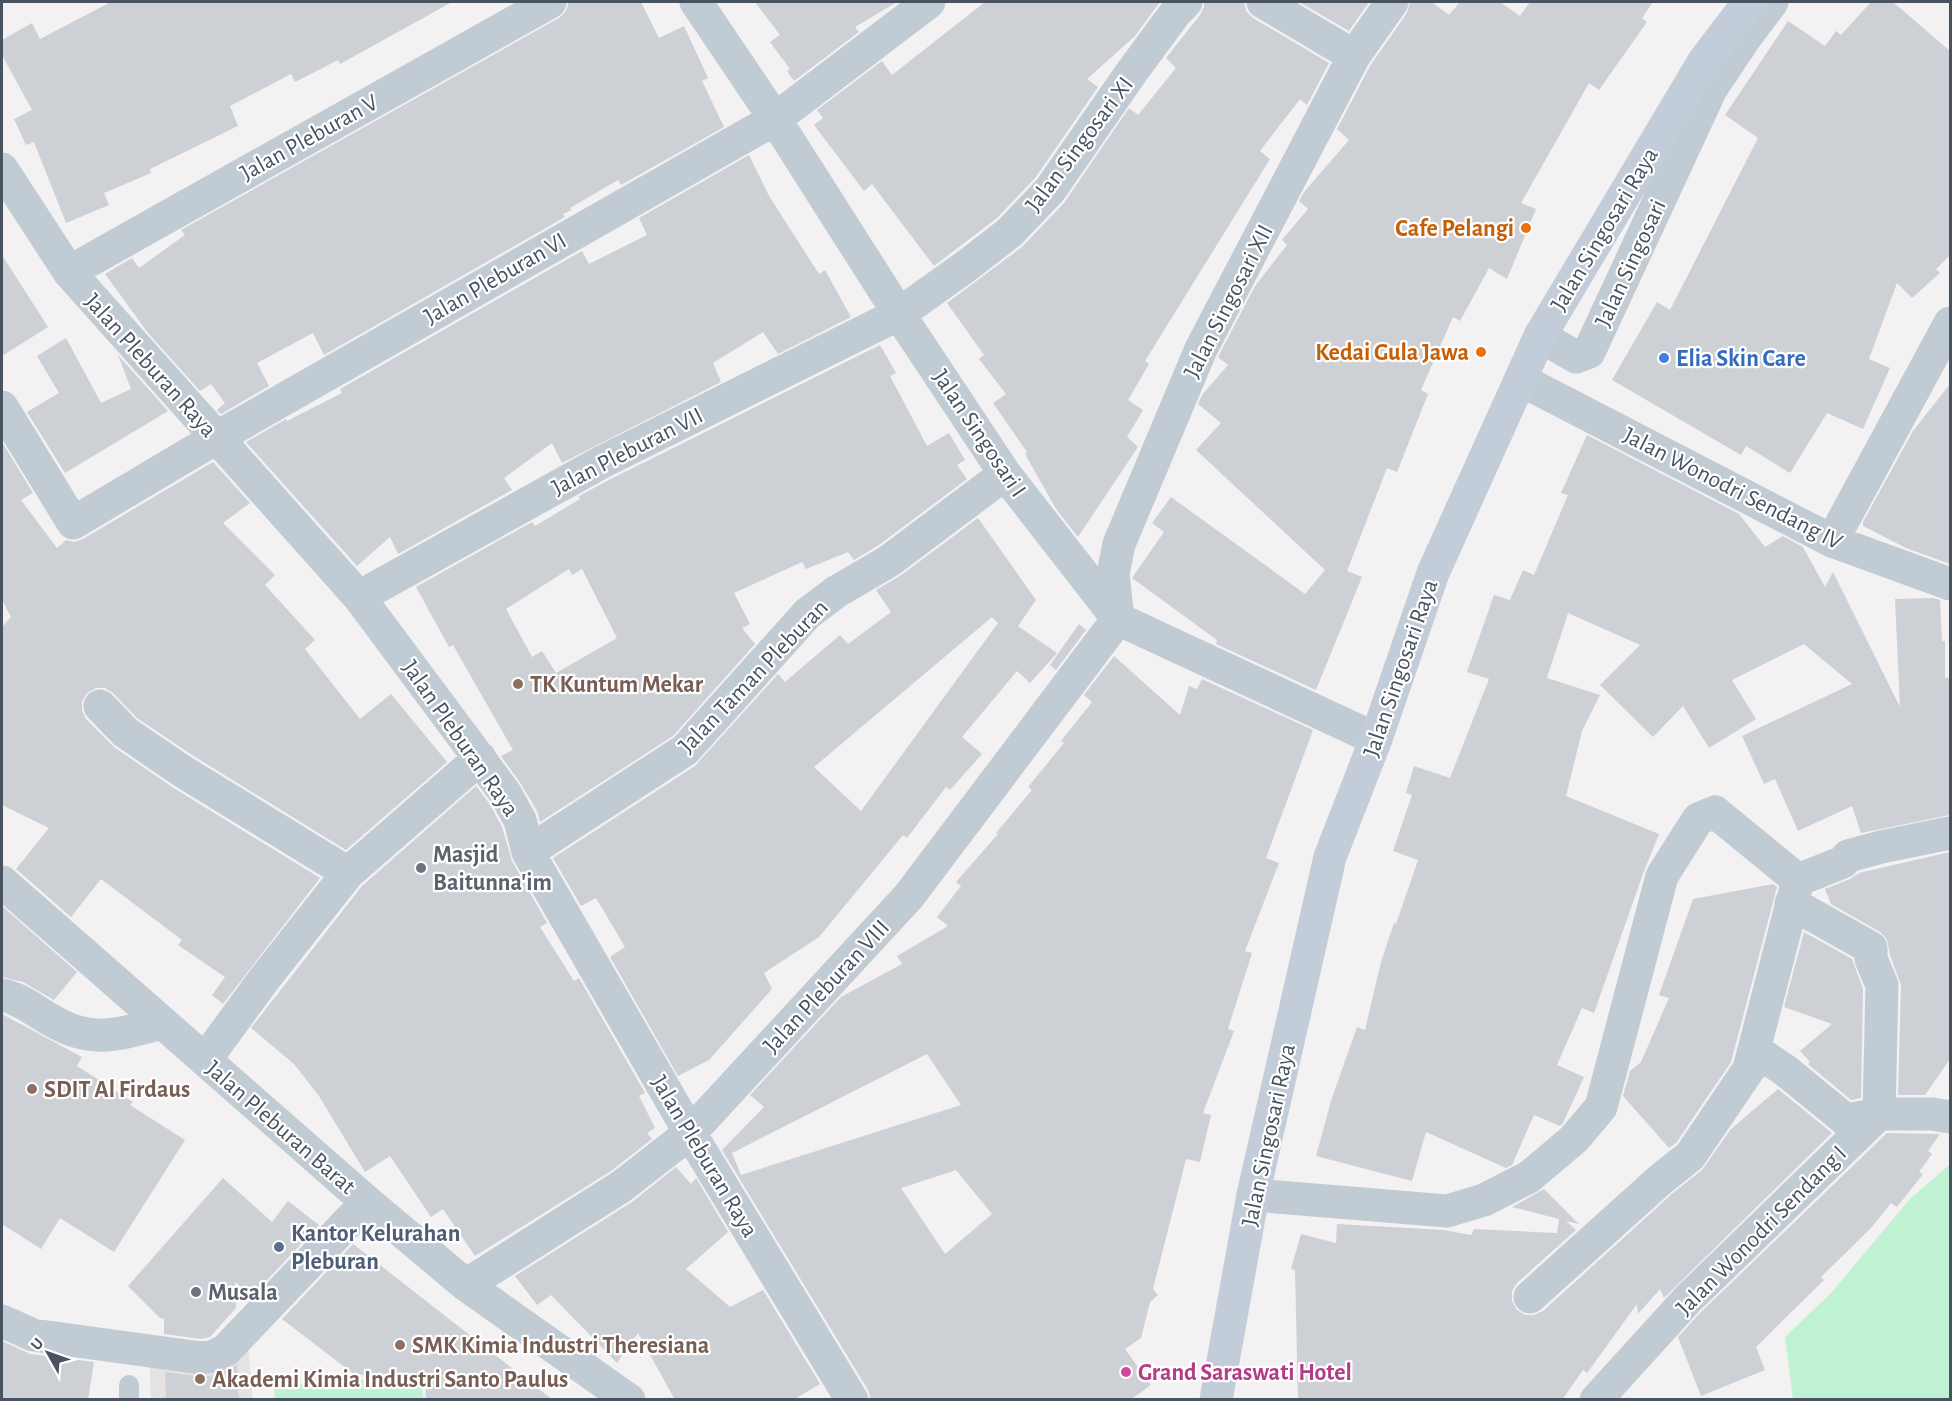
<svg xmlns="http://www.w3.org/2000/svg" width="1952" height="1401" font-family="'Alegreya Sans',sans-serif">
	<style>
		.education { fill: #e4e2e3 }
		.green { fill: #bff1d3 }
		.building { fill: #cdd0d5; fill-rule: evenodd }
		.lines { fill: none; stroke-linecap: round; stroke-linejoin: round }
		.lane { stroke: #c1cbd3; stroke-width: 20 }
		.street { stroke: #c1cbd3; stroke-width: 33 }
		.secondary { stroke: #c3cdda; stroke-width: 33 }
		.food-dot { fill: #e8710a; stroke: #fff; stroke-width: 2 }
		.shop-dot { fill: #3f7fe0; stroke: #fff; stroke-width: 2 }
		.education-dot { fill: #8d6e63; stroke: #fff; stroke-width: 2 }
		.worship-dot { fill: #6b7280; stroke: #fff; stroke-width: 2 }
		.service-dot { fill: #5c6f8a; stroke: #fff; stroke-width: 2 }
		.hotel-dot { fill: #d1479c; stroke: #fff; stroke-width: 2 }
		.labels { text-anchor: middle; stroke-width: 4.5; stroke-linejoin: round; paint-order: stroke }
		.street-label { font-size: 24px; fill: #48535f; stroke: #fff }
		.food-label { font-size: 24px; font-weight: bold; fill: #c56008; stroke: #fff; text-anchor: end }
		.shop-label { font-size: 24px; font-weight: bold; fill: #366cbe; stroke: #fff; text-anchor: start }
		.education-label { font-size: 24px; font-weight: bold; fill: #785e54; stroke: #fff; text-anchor: start }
		.worship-label { font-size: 24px; font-weight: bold; fill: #5b616d; stroke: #fff; text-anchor: start }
		.service-label { font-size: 24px; font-weight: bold; fill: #4e5e75; stroke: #fff; text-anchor: start }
		.hotel-label { font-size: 24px; font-weight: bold; fill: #b23c85; stroke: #fff; text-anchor: start }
	</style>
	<rect width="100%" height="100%" fill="#f3f1f1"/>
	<!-- education -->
	<path class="education" d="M248,1348L253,1399H151L149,1353Z"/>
	<!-- green -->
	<path class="green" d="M1950,1164V1399H1793L1785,1337L1831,1293L1910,1199Z
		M422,1376L423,1399H275L274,1385Z"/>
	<!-- building -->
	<path class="building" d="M111,2H452L340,64L338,60L295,82L291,74L230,106L238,126L150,169L151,173L104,193L109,205L66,223L34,142L26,145L14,119L32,110L2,55V40L32,23L40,39Z
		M569,2H641L659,38L684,26L708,78L702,81L724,127L621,185L618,180L570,208L572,210L563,214L565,217L324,355L313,333L257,363L269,386L221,414L217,410L225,403L211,384L200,391L148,333L105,274L132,258L139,268L185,235L181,230L559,18L566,11Z
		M755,2H897L855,27L859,32L794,81L787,71L790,69L770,42L780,35Z
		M985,2H1160L1135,36L1087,79L1098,87L1035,178L997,218L934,266L872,184L864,191L814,125L823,118L817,110L882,61L892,75Z
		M1204,2H1244L1246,11L1253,18L1329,63L1307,105L1300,99L1260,151L1270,159L1145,361L1149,364L1128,400L1143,410L1127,437L1138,447L1078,537L1056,509L1025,454L1027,452L993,403L1006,394L979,359L984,355L947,303L1022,247L1064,203L1129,108L1138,115L1176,68L1166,58L1200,15L1204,7Z
		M1299,2H1369L1349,31Z
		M1410,2H1432L1449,15L1460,2H1500L1520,16L1530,2H1653L1642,18L1647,22L1599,90L1589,83L1521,203L1536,209L1507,279L1489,268L1460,321L1453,317L1421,390L1428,394L1397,472L1387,468L1347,571L1362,577L1316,690L1216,644L1217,640L1132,578L1164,532L1152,523L1171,497L1305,594L1325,570L1196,450L1221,423L1198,404L1202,395L1228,365L1218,357L1255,286L1287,245L1282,240L1308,209L1299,201L1304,192L1349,140L1337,129L1370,66L1407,13Z
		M1871,2H1893L1950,51V255L1936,269L1940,273L1912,298L1897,283L1869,359L1890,368L1863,429L1827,413L1790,473L1746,446L1741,455L1612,380L1657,302L1670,310L1758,138L1725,115L1788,21L1825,46L1836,31L1841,35Z
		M749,155L769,196L819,274L825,270L851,317L778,354L763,332L713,363L721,382L562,463L552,443L504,478L512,490L398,554L390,537L357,566L246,442L286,419L287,421L342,393L340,389L582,251L589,264L647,235L639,218Z
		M2,255L48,327L2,356Z
		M66,338L101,403L131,389L118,355L168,411L65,473L27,412L59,393L37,356Z
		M880,345L896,373L890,376L927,446L949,433L965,460L957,465L967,479L879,545L854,560L848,552L806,569L802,562L734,593L750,624L742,628L755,644L673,736L540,822L537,811L521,784L501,756L513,750L453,645L449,647L416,587L532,522L535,526L580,499L579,496L611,479ZM569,569L572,575L582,569L617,638L556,673L542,651L532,657L506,609Z
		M1950,384V564L1906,548L1863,526V522L1913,431Z
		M1587,435L1739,514L1765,547L1783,536L1803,547L1825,587L1833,572L1900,707L1895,599L1933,598L1940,600L1942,641H1945V678H1950V815L1861,833L1852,806L1798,831L1775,779L1764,784L1742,736L1852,684L1804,644L1732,680L1756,719L1709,748L1683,706L1653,737L1600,685L1640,645L1568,613L1547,678L1600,695L1582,731L1566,796L1659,834L1644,871L1594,1013L1582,1008L1557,1065L1584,1077L1563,1123L1560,1126L1534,1115L1512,1165L1506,1168L1426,1132L1412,1181L1316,1156L1331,1101L1357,1027L1365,1030L1381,962L1394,923L1396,924L1418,860L1393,851L1412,795L1406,793L1414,766L1450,778L1489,679L1467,672L1494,595L1510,600L1523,570L1534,575L1568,495L1561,493Z
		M2,442L33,493L21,500L57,548L66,540L74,542L83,539L213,462L250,503L223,523L275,575L265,585L315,640L305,649L360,719L391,694L447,762L346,850L192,755L137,718L113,693L105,688H96L87,693L82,701V711L86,719L114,747L172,787L320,878L223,1004L212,995L225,977L178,945L182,940L101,879L71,917L16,869L49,828L2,805V627L11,617L2,600Z
		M978,518L1036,600L1018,626L1057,653L1030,683L1017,671L962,737L982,754L950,790L946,787L907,838L903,835L819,937L764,973L772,989L709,1060L678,1076L610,957L625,947L596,898L581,906L553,858L695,766L778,674L785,682L840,635L848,644L891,612L876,590L900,576ZM992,617L998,623L861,811L814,767Z
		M1079,624L1086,630L1056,670L1050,665Z
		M1114,656L1180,715L1189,686L1197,689L1202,679L1313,730L1266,858L1279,863L1245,951L1252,953L1228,1029L1234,1031L1203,1113L1211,1115L1200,1162L1186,1159L1153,1289L1158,1295L1150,1302L1141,1338L1125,1349L1151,1385L1130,1400H871L868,1390L722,1150L764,1107L750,1095L841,997L902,964L897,956L948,926L937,917L961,886L956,882L998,834L996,833L1032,790L1028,787L1064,743L1061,741L1092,702L1084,695ZM927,1054L961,1105L741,1175L732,1153ZM956,1170L992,1214L945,1254L901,1188Z
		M476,786L489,803L502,827L512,861L547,923L540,927L574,981L579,978L645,1093L639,1096L655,1128L647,1133L652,1139L611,1171L475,1256L443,1209L431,1217L390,1156L365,1172L319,1096L294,1064L251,1028L362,886Z
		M1950,852V1059L1925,1095H1898L1901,985L1890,955L1887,939L1880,932L1831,904L1825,889L1850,879L1859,873Z
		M1773,884L1777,887L1731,1062L1676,1143L1669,1148L1623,1096L1630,1071L1641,1062L1669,998L1659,995L1693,899Z
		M2,906L77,972L54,1000L23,982L2,977Z
		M1804,932L1852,959L1863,989L1861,1098L1851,1100L1808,1064L1810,1062L1800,1051L1832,1024L1784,1007Z
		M2,1014L82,1057L77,1066L133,1102L130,1105L185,1140L114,1252L60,1218L41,1249L2,1224Z
		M1778,1089L1832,1133L1664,1298L1660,1289L1638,1314L1637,1304L1587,1373L1583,1370L1562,1400H1298L1295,1270L1291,1269L1301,1234L1336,1243L1337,1224L1444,1230L1471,1235L1474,1229L1557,1233L1559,1219L1512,1207L1544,1189L1579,1224L1566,1221L1576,1230L1517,1283L1512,1291V1301L1517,1310L1525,1315H1534L1543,1311L1673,1193L1702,1170L1731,1129Z
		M1887,1133L1940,1134L1928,1151L1932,1154L1919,1172L1923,1174L1897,1207L1891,1203L1871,1228L1821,1277L1824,1280L1756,1347L1765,1370L1701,1396L1678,1337L1700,1313Z
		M676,1167L691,1184L696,1178L728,1232L686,1269L730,1307L763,1290L820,1384L793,1400H675L638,1333L617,1363L551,1295L537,1305L515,1276L632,1202Z
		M223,1178L272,1222L288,1201L319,1225L252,1296L235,1282L236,1308L210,1337L201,1339L164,1334V1319L160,1318L128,1286Z
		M353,1244L553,1400H426L425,1373L355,1375L282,1319Z
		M2,1341L30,1354L94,1362L88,1400H2Z
		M237,1365L239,1400H166L165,1372L204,1377L222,1373Z"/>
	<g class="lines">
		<!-- lane -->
		<path class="lane" d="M129,1385V1400"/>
		<!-- street -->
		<path class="street" d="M696,2L775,119L899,314L1005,474L1118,619L1376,739
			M1263,2L1354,56
			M2,169L69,272L359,597L505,793L520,820L528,852L690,1133L852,1400
			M69,272L550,2
			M1540,336L1576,357L1589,352L1711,89L1745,38L1772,2
			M1521,380L1832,541L1950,584
			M2,407L73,523L216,438L775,119L929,2
			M1832,541L1950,323
			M359,597L602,462L899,314L969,264L1010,232L1050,190L1131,73L1176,12L1186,2
			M100,706L125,732L182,771L348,873
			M528,852L685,750L807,614L836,592L889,561L1005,474
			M2,882L367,1202L466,1285L629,1400
			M2,995C20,998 35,1011 51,1020C92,1045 120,1034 162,1023
			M1755,1050L1786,1071L1846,1120L1879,1114L1882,985L1871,959V948L1791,903
			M205,1060L265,978L348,873L480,758
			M1253,1195L1447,1211L1484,1200L1529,1177L1574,1139L1601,1107L1662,876L1698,819L1715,812L1798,880
			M466,1285L622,1186L690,1133L909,896L1118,619L1113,574L1119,544L1201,349L1354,56L1392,2
			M1530,1297L1661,1179L1690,1156L1749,1069L1798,880L1843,862L1848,856L1881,847L1950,833
			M2,1321L33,1335L201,1358L214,1356L226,1350L367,1202
			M1596,1400L1687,1300L1879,1114H1932L1950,1117"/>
		<!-- secondary -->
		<path class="secondary" d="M1216,1400L1253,1195L1330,857L1376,739L1433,573L1540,336L1704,61L1749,2"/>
	</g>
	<!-- markers -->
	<g class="food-dot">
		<circle cx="1526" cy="228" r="6"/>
		<circle cx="1481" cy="352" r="6"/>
	</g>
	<circle class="shop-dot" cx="1664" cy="358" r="6"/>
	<g class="education-dot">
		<circle cx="518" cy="684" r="6"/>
		<circle cx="32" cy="1089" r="6"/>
		<circle cx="400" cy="1345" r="6"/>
		<circle cx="200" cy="1379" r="6"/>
	</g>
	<g class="worship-dot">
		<circle cx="421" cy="868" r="6"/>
		<circle cx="196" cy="1292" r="6"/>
	</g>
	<circle class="service-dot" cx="279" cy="1247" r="6"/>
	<circle class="hotel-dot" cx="1126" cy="1372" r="6"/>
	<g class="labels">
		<!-- street labels -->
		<g class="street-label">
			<text transform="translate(309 137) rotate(-29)" y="8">Jalan Pleburan V</text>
			<text transform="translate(1079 144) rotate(-53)" y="8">Jalan Singosari XI</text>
			<text transform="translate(1604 229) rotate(-59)" y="8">Jalan Singosari Raya</text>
			<text transform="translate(1630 263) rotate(-65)" y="8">Jalan Singosari</text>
			<text transform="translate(495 278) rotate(-30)" y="8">Jalan Pleburan VI</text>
			<text transform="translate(1228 301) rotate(-63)" y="8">Jalan Singosari XII</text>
			<text transform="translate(151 365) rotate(48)" y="8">Jalan Pleburan Raya</text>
			<text transform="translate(980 433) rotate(56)" y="8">Jalan Singosari I</text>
			<text transform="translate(627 451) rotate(-27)" y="8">Jalan Pleburan VII</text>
			<text transform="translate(1733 488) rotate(27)" y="8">Jalan Wonodri Sendang IV</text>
			<text transform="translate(1400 668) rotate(-71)" y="8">Jalan Singosari Raya</text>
			<text transform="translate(753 676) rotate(-46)" y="8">Jalan Taman Pleburan</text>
			<text transform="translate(461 738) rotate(55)" y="8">Jalan Pleburan Raya</text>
			<text transform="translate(826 986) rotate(-47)" y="8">Jalan Pleburan VIII</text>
			<text transform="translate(281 1127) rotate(41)" y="8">Jalan Pleburan Barat</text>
			<text transform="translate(1268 1135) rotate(-78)" y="8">Jalan Singosari Raya</text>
			<text transform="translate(705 1156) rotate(59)" y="8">Jalan Pleburan Raya</text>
			<text transform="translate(1761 1230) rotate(-45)" y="8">Jalan Wonodri Sendang I</text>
		</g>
		<!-- food labels -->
		<g class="food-label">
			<text x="1514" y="236">Cafe Pelangi</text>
			<text x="1469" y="360">Kedai Gula Jawa</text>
		</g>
		<!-- shop labels -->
		<g class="shop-label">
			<text x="1676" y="366">Elia Skin Care</text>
		</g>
		<!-- education labels -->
		<g class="education-label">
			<text x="530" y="692">TK Kuntum Mekar</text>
			<text x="44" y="1097">SDIT Al Firdaus</text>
			<text x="412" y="1353">SMK Kimia Industri Theresiana</text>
			<text x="212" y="1387">Akademi Kimia Industri Santo Paulus</text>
		</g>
		<!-- worship labels -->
		<g class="worship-label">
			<text x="433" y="862">Masjid<tspan x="433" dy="28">Baitunna'im</tspan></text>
			<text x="208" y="1300">Musala</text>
		</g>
		<!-- service labels -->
		<g class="service-label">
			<text x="291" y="1241">Kantor Kelurahan<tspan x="291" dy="28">Pleburan</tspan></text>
		</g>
		<!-- hotel labels -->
		<g class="hotel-label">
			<text x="1138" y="1380">Grand Saraswati Hotel</text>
		</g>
	</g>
	<!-- border -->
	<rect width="1952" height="1401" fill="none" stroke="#48535f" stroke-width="6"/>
	<!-- north arrow -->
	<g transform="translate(48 1353) rotate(310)" stroke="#ffffff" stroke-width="4.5" paint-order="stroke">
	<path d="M0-4.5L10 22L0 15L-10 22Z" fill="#48535f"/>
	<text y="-9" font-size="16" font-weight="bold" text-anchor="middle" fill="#48535f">U</text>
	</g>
</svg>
